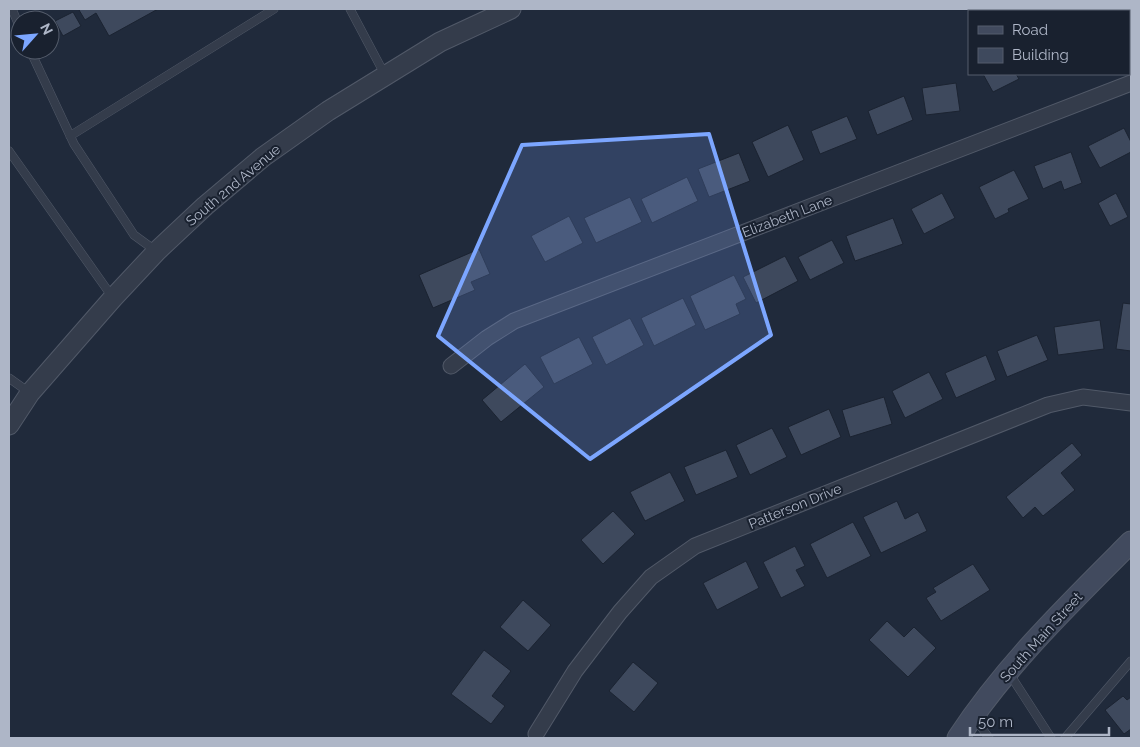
<svg xmlns="http://www.w3.org/2000/svg" width="1140" height="747" font-family="Raleway,sans-serif">
	<style>
		.building { fill: #3e495d; stroke: #1b2331 }
		.lines { fill: none; stroke-linecap: round; stroke-linejoin: round }
		.service-casing { stroke: #515968; stroke-width: 9 }
		.minor-casing { stroke: #515968; stroke-width: 17 }
		.tertiary-casing { stroke: #515968; stroke-width: 21 }
		.secondary-casing { stroke: #515968; stroke-width: 23 }
		.service { stroke: #343c4b; stroke-width: 8 }
		.minor { stroke: #343c4b; stroke-width: 15 }
		.tertiary { stroke: #343c4b; stroke-width: 19 }
		.secondary { stroke: #414a5e; stroke-width: 21 }
		.marked { fill: #7ca6ff; fill-opacity: 0.2; stroke: #7ca6ff; stroke-width: 4; stroke-linejoin: round }
		.labels { text-anchor: middle; stroke-width: 4; stroke-linejoin: round; paint-order: stroke }
		.street-label { font-size: 14px; fill: #aeb6c7; stroke: #19212f }
	</style>
	<rect width="100%" height="100%" fill="#202a3b"/>
	<!-- building -->
	<path class="building" d="M82,9H158L109,36L96,13L85,20L79,10Z
		M73,12L81,26L63,36L55,21Z
		M983,74H1016L1019,79L993,92Z
		M956,83L960,111L926,115L922,88Z
		M904,96L913,120L877,135L868,111Z
		M847,116L857,139L820,154L811,131Z
		M788,125L804,160L768,177L752,142Z
		M1124,128L1131,142V152L1100,168L1088,146Z
		M1071,152L1082,183L1064,190L1061,181L1043,189L1034,166Z
		M739,153L750,181L709,197L698,169Z
		M1014,170L1029,199L1008,209L1009,212L995,219L979,187Z
		M687,177L698,201L652,223L641,199Z
		M942,193L955,218L924,234L911,209Z
		M1116,193L1128,217L1110,226L1098,203Z
		M630,197L642,222L596,243L584,218Z
		M569,216L583,243L545,262L531,236Z
		M893,218L903,244L855,261L846,236Z
		M832,240L844,263L810,280L798,257Z
		M479,249L490,274L471,282L475,290L433,308L419,275Z
		M785,256L798,281L756,303L743,277Z
		M734,275L746,299L736,304L740,314L705,330L690,296Z
		M683,298L696,325L654,346L641,318Z
		M1123,303L1131,304V351L1116,349Z
		M630,318L644,345L606,365L592,337Z
		M1100,320L1104,349L1058,355L1054,327Z
		M1037,335L1048,360L1007,377L997,351Z
		M579,337L593,364L554,384L540,357Z
		M986,355L996,380L956,398L945,373Z
		M525,364L544,387L501,422L482,400Z
		M929,372L943,399L905,418L892,391Z
		M884,397L892,424L850,437L842,410Z
		M829,409L841,437L801,455L788,427Z
		M772,428L787,457L750,475L736,445Z
		M1072,443L1082,455L1061,473L1075,490L1043,516L1035,507L1023,518L1006,497Z
		M726,450L738,477L696,495L684,467Z
		M670,472L685,501L645,521L630,492Z
		M897,501L905,519L918,512L927,531L881,553L863,517Z
		M613,511L635,534L603,564L581,540Z
		M853,522L871,556L827,578L810,544Z
		M795,546L805,566L796,570L805,586L781,598L763,562Z
		M746,561L759,588L717,610L703,583Z
		M973,564L990,590L941,621L926,598L936,592L933,588Z
		M523,600L551,625L528,651L500,627Z
		M887,621L904,637L914,627L936,648L908,677L869,640Z
		M484,650L511,671L492,696L505,706L491,724L451,694Z
		M633,662L658,683L634,712L609,691Z
		M1123,696L1127,700L1131,697V729L1124,734L1105,710Z"/>
	<g class="lines">
		<defs>
			<path id="service" d="M12,9L20,28
				M350,9L385,75
				M30,50L74,144L134,235L156,251
				M70,136L274,9
				M9,151L113,298
				M9,378L30,393
				M1009,673L1051,738
				M974,717L989,738
				M1065,738L1131,661"/>
			<path id="minor" d="M451,366L487,338L514,321L1131,83
				M536,734L575,671L620,612L651,577L695,546L1048,405L1083,397L1131,403"/>
			<path id="tertiary" d="M9,425L30,393L113,298L157,251L205,206L263,157L328,111L440,42L511,9"/>
			<path id="secondary" d="M958,738C1006,665 1069,604 1131,542"/>
		</defs>
		<!-- service casing -->
		<use href="#service" class="service-casing"/>
		<!-- minor casing -->
		<use href="#minor" class="minor-casing"/>
		<!-- tertiary casing -->
		<use href="#tertiary" class="tertiary-casing"/>
		<!-- secondary casing -->
		<use href="#secondary" class="secondary-casing"/>
		<!-- service -->
		<use href="#service" class="service"/>
		<!-- minor -->
		<use href="#minor" class="minor"/>
		<!-- tertiary -->
		<use href="#tertiary" class="tertiary"/>
		<!-- secondary -->
		<use href="#secondary" class="secondary"/>
	</g>
	<!-- marked area -->
	<path class="marked" d="M709,134L771,335L590,459L438,336L522,145Z"/>
	<g class="labels">
		<!-- street labels -->
		<g class="street-label">
			<text transform="translate(233 185) rotate(-40)" y="5">South 2nd Avenue</text>
			<text transform="translate(787 216) rotate(-21)" y="5">Elizabeth Lane</text>
			<text transform="translate(795 506) rotate(-22)" y="5">Patterson Drive</text>
			<text transform="translate(1041 637) rotate(-48)" y="5">South Main Street</text>
		</g>
	</g>
	<!-- border -->
	<rect width="1140" height="747" fill="none" stroke="#aeb6c7" stroke-width="20"/>
	<!-- legend -->
	<rect x="968" y="10" width="162" height="65" fill="#19212f" stroke="#555d6c"/>
	<rect x="978" y="26" width="25" height="8" fill="#414a5e" stroke="#555d6c"/>
	<text x="1012" y="35" font-size="15" fill="#aeb6c7">Road</text>
	<rect x="978" y="48" width="25" height="15" fill="#3e495d" stroke="#555d6c"/>
	<text x="1012" y="60" font-size="15" fill="#aeb6c7">Building</text>
	<!-- north arrow -->
	<g transform="translate(35 35) rotate(63)"><circle r="24" fill="#19212f" stroke="#555d6c"/>
	<path d="M0-4L9 19L0 12L-9 19Z" fill="#7ca6ff"/>
	<text y="-8" font-size="14" font-weight="bold" text-anchor="middle" fill="#aeb6c7">N</text>
	</g>
	<!-- scale -->
	<path d="M970 727v8h139v-8" fill="none" stroke="#aeb6c7" stroke-width="2.5"/>
	<text x="978" y="727" font-size="15" fill="#aeb6c7" stroke="#19212f" stroke-width="4" paint-order="stroke">50 m</text>
</svg>
